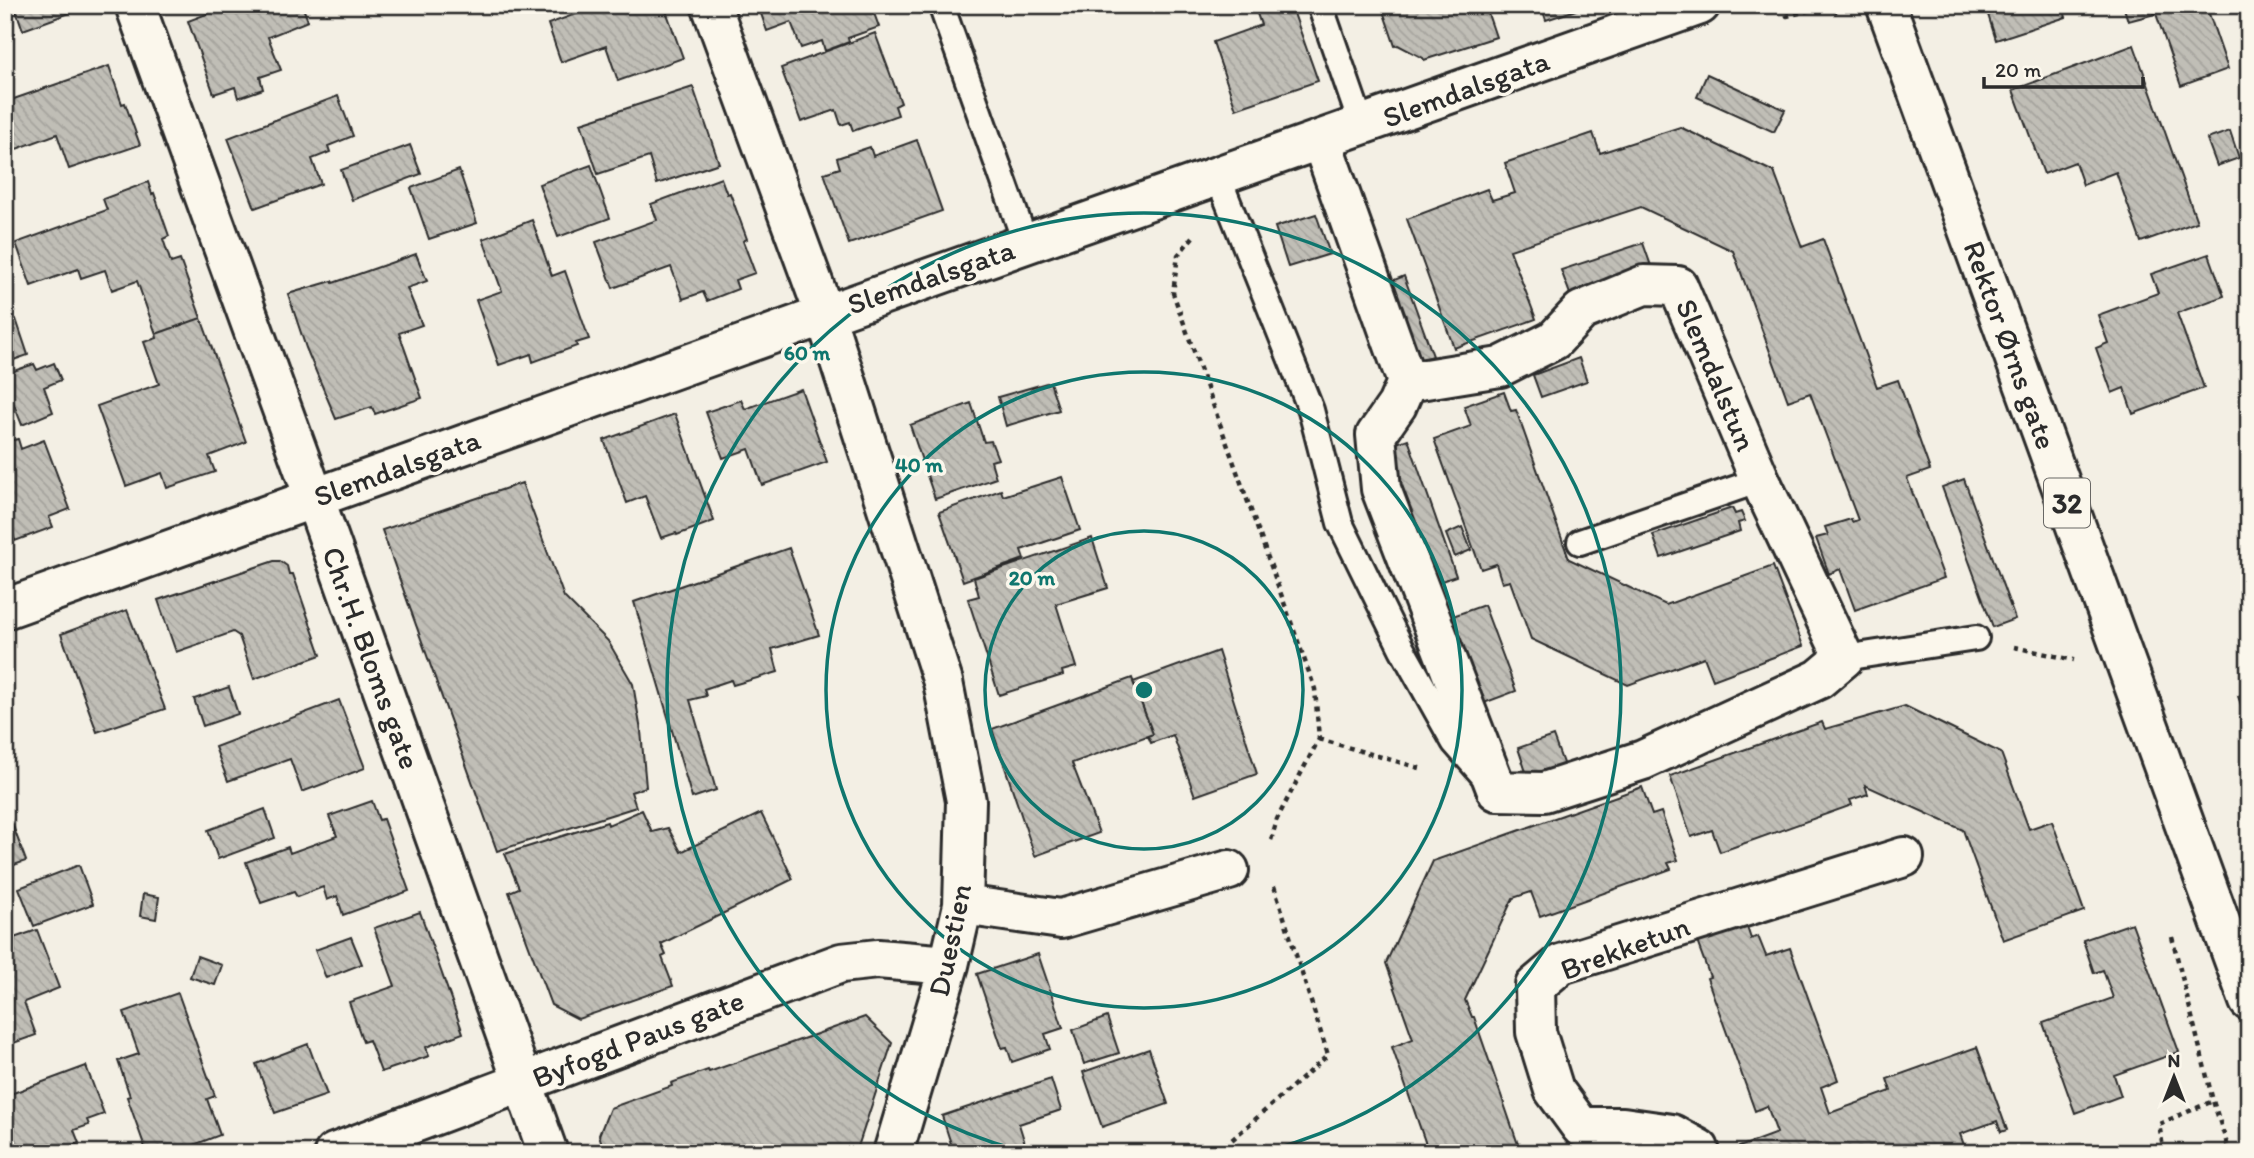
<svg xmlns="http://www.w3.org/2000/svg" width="2254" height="1158" font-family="Itim,sans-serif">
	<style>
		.building { fill: url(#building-back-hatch); stroke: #2b2b2b; stroke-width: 2 }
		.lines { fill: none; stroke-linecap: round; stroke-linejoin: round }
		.lane-casing { stroke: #2b2b2b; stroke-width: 30 }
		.street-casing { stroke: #2b2b2b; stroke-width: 44 }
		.primary-casing { stroke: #2b2b2b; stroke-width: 44 }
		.path { stroke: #2b2b2b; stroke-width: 4.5; stroke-dasharray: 5 5; stroke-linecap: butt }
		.lane { stroke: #fbf7ec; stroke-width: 24 }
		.street { stroke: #fbf7ec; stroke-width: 38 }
		.primary { stroke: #fbf7ec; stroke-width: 38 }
		.ring { fill: none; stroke: #0f766e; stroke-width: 3.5 }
		.labels { text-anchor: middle; stroke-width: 7; stroke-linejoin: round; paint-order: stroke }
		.shield { fill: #fbf7ec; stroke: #696865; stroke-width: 2 }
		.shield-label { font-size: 28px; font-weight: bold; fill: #2b2b2b }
		.street-label { font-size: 30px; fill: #2b2b2b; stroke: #fbf7ec }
		.centre { fill: #0f766e; stroke: #fbf7ec; stroke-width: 3.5 }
		.ring-label { font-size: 21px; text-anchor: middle; font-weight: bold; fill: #0f766e; stroke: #fbf7ec; stroke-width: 7; stroke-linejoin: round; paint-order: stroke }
	</style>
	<defs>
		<pattern id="building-back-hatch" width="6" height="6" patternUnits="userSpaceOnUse" patternTransform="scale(1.75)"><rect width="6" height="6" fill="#c0beb6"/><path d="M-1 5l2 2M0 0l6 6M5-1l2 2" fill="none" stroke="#a5a39d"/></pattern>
	</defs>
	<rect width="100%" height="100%" fill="#f3efe4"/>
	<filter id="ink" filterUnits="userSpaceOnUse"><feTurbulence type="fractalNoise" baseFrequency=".0143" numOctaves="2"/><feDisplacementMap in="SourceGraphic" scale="14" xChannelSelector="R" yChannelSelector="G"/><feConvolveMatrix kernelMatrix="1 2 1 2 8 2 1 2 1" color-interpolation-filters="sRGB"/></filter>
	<g filter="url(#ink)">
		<!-- building -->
		<path class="building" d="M14,5H89V6L23,30Z
			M230,5H302L308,21L268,37L281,70L260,77L263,89L238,98L235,87L214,94L188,21Z
			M601,5H664L683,58L618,81L606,46L561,62L548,24Z
			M758,5H871L879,27L848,38L849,42L825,51L822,41L801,48L791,22L767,31Z
			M1254,5H1291L1318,81L1236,109L1213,42L1261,25Z
			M1381,5H1485L1496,37L1424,60L1423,58L1398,45L1395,46Z
			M1541,5H1591L1546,20Z
			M1985,5H2062L2066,17L1996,40Z
			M2123,5H2153L2155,14L2128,21Z
			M2153,5H2206L2228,69L2181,86Z
			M875,33L901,103L895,106L898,115L853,131L850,122L841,125L836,110L801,122L781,68Z
			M2134,45L2197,222L2141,242L2116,172L2083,185L2075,162L2044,174L2013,90Z
			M109,66L122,104L125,103L140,145L69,169L57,134L11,151L5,134V102Z
			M1707,74L1785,110L1774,132L1697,97Z
			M693,87L719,163L657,184L649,157L598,174L581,123Z
			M338,96L353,136L328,146L330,152L312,159L321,184L255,208L228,138Z
			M1680,127L1774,172L1802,247L1823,239L1877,387L1898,380L1930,470L1907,478L1944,578L1855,610L1840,569L1829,574L1816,538L1828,535L1825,527L1851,519L1852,522L1858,520L1810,393L1788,401L1733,251L1641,207L1510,250L1536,319L1454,348L1407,219L1487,189L1492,200L1515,193L1505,163L1593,133L1600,153Z
			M2230,131L2239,158L2217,166L2207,139Z
			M917,140L942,211L849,244L824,173L840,168L837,158L870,147L873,156Z
			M410,145L421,174L352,200L341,170Z
			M591,165L610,218L558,237L539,184Z
			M459,170L477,223L429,239L411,188Z
			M721,178L727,194L730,193L747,239L743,241L755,273L735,280L738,289L707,301L703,292L683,299L671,267L613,288L596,242L657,220L651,204Z
			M148,182L152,194L154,193L169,236L163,239L171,263L180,260L201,318L156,334L137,281L112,290L105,270L81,278L78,269L31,286L16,243L107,210L103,199Z
			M1316,214L1330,254L1288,267L1275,227Z
			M532,220L552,276L565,271L589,339L576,343L577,346L533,362L531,354L499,365L476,300L502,291L483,239Z
			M1643,243L1651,266L1570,294L1561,270Z
			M416,254L427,281L407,288L422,325L399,333L422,398L375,414L372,407L336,419L306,348L288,294L332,281L333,283Z
			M2209,254L2224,296L2177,313L2204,388L2133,414L2124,388L2112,393L2096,348L2108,343L2098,315L2158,293L2151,274Z
			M1404,276L1433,356L1411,364L1382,285Z
			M201,318L246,442L209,456L215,472L167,488L162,473L126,486L97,406L159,384L144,342L157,338L156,334Z
			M16,319L28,355L5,363V323Z
			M1579,358L1587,381L1541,397L1533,375Z
			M54,363L61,380L44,387L53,412L22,425L5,382V374L34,364L37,370Z
			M1050,382L1059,410L1006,426L998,397Z
			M801,389L827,462L762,485L749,449L723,458L706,412L741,400L745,409Z
			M1504,392L1511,411L1516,410L1569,559L1666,605L1773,566L1803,646L1713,680L1704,657L1628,685L1531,639L1510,581L1502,583L1496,564L1481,569L1434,439L1471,426L1464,406Z
			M971,403L984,442L991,441L998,459L991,461L996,478L935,499L910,425Z
			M675,414L714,521L677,535L676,533L661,538L645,496L627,503L604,440Z
			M5,432L9,441L18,439L21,449L44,440L70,509L49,517L53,527L15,541L12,531L5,533Z
			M1408,439L1456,576L1433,584L1385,447Z
			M1062,477L1080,530L1021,550L1024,559L963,581L939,512L1001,490L1003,496Z
			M1964,479L2015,619L1993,627L1942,487Z
			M522,483L564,597L608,641L633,684L641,731L646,787L631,792L636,807L497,851L382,530Z
			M1732,508L1735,514L1741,512L1745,521L1738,523L1740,531L1661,558L1653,535Z
			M1462,527L1471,550L1455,557L1446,534Z
			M1092,538L1108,588L1056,604L1076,667L1062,671L1063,675L999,695L968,599L979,596L974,578Z
			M789,548L819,635L772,649L778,672L733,685L731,680L704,689L706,696L690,700L716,790L692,798L634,602Z
			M274,561H280L287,566L289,574H293L321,655L254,679L239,636L233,632L176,652L158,600Z
			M1484,605L1516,691L1476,706L1444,619Z
			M127,610L165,709L97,732L61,634Z
			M1218,651L1257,774L1195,796L1173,735L1151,743L1148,736L1153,734L1133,682Z
			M1132,678L1153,734L1072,763L1099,833L1035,856L992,729Z
			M229,687L238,714L203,726L194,699Z
			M2249,692V727L2238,696Z
			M339,700L365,768L302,792L290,759L228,781L215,747Z
			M1905,706L2001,753L2029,829L2052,821L2084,911L2003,940L1963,830L1865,785L1868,794L1850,800L1852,805L1720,852L1712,830L1691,837L1670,776L1822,722L1825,729Z
			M1553,736L1564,766L1528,778L1518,748Z
			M1642,787L1652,815L1661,812L1678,860L1668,863L1671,869L1540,916L1531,892L1513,898L1465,1000L1472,1017H1474L1521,1153H1429L1392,1047L1413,1039L1386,963L1433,861Z
			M372,801L379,820L383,819L409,891L343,915L337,896L327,900L323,887L297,897L294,892L261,903L246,862L288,847L290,853L337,836L329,816Z
			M265,809L275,838L218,859L208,830Z
			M642,810L652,832L668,828L681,852L761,813L793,879L661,944L666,955L662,957L673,986L578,1019L551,1005L509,892L519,888L505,854L607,822L608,825Z
			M10,818L26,861L5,868V820Z
			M79,865L93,904L34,926L19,888Z
			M143,894L159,897L156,919L140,916Z
			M420,912L463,1033L426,1047L429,1056L381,1072L369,1040L363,1042L349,1002L395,986L374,928Z
			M1744,918L1751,939L1758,936L1766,956L1790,948L1838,1080L1821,1087L1830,1113L1891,1091L1887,1079L1977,1047L2007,1130L2001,1132L1997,1121L1960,1134L1964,1145L1944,1153H1913L1912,1150L1906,1153H1723L1777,1133L1767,1106L1755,1111L1707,978L1710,977L1695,936Z
			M2132,923L2179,1052L2114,1075L2121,1096L2075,1113L2043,1023L2113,998L2103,970L2094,973L2083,940Z
			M37,930L59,988L24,1002L36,1035L5,1046V941Z
			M351,937L362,964L326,978L315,950Z
			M1038,954L1063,1028L1045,1034L1050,1049L1012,1062L1007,1047L1002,1048L977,974Z
			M197,956L222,965L215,985L190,977Z
			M178,993L215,1096L207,1099L220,1135L186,1148L185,1145L164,1153H147L127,1097L130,1096L118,1061L139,1054L124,1012Z
			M865,1017L892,1043L856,1153H605L599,1135L610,1108L672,1086L671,1083L708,1070L709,1072Z
			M1107,1017L1119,1053L1084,1064L1073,1030Z
			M308,1044L327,1095L275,1113L256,1064Z
			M1149,1049L1168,1104L1102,1127L1083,1072Z
			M86,1066L104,1114L87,1120L89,1125L74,1130L79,1143L55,1153H11L5,1136V1096Z
			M1051,1079L1061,1110L1019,1124L1028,1153H954L942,1116Z"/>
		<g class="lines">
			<defs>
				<path id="lane" d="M941,5L1026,244
					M1320,5L1362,126
					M1218,177L1311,410L1340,523L1402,649L1454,742L1482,774
					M1580,542L1760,480
					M1844,658L1976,638"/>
				<path id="street" d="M135,5L314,497L548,1153
					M711,5L825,315L943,682L966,801L963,905L949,965L893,1153
					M1321,140L1407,382L1397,405L1376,435L1381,489L1497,791L1544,792L1643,760L1819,679L1844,658L1760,480L1678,286L1644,285L1581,311L1554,340L1500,367L1407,382
					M5,609L825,315L1700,5
					M963,905L1061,919L1229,870
					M334,1153L841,963L878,959L949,965
					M1700,1153L1699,1149L1672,1134L1623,1127H1581L1554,1090L1536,1032L1535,986L1561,964L1904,857"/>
				<path id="primary" d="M1886,5L2249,1001"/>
			</defs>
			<!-- lane casing -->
			<use href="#lane" class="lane-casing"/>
			<!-- street casing -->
			<use href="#street" class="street-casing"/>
			<!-- primary casing -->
			<use href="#primary" class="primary-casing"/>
			<!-- path -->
			<path class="path" d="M1783,5L1787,16L1827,6L1838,13
				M1193,237L1178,255L1173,293L1315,689L1319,739L1277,819L1270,844
				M2014,647L2074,660
				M1319,739L1423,769
				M2172,937L2213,1101L2230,1153
				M1217,1153L1328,1055L1274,886
				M2164,1153L2159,1124L2213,1101"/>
			<!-- lane -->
			<use href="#lane" class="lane"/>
			<!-- street -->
			<use href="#street" class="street"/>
			<!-- primary -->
			<use href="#primary" class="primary"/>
		</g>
	</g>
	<!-- distance rings -->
	<g class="ring">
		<circle cx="1144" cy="690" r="159"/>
		<circle cx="1144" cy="690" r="318"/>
		<path d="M1025 1152A477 477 0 1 1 1263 1152"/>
	</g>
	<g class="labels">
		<!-- shield labels -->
		<rect class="shield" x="2044" y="478.5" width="46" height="49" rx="5"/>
		<g class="shield-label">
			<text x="2067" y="513">32</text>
		</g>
		<!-- street labels -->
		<g class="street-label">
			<text transform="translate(1466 89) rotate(-20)" y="10">Slemdalsgata</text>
			<text transform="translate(931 277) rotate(-19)" y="10">Slemdalsgata</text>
			<text transform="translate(2010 345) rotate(70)" y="10">Rektor Ørns gate</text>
			<text transform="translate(1716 375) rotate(67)" y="10">Slemdalstun</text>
			<text transform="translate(397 468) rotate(-20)" y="10">Slemdalsgata</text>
			<text transform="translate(371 658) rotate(70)" y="10">Chr.H. Bloms gate</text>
			<text transform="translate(950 940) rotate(-78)" y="10">Duestien</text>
			<text transform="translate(1625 948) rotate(-20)" y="10">Brekketun</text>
			<text transform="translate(638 1039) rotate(-21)" y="10">Byfogd Paus gate</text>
		</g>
	</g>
	<circle cx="1144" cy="690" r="10" class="centre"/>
	<g class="ring-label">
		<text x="807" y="360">60 m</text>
		<text x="919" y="472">40 m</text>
		<text x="1032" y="585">20 m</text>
	</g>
	<!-- margin -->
	<rect width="2254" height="1158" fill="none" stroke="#fbf7ec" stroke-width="28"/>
	<rect x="14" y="14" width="2226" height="1130" fill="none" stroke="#2b2b2b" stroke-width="2.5" filter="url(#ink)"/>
	<!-- north arrow -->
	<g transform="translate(2174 1077)" stroke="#fbf7ec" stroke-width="5" paint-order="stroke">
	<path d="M0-5L12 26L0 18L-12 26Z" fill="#2b2b2b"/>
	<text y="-10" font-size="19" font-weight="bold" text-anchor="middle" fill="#2b2b2b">N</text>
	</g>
	<!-- scale -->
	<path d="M1984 77v10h159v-10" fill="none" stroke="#2b2b2b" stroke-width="3.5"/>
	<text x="1995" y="77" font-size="21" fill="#2b2b2b" stroke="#fbf7ec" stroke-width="5" paint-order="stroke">20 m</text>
</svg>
